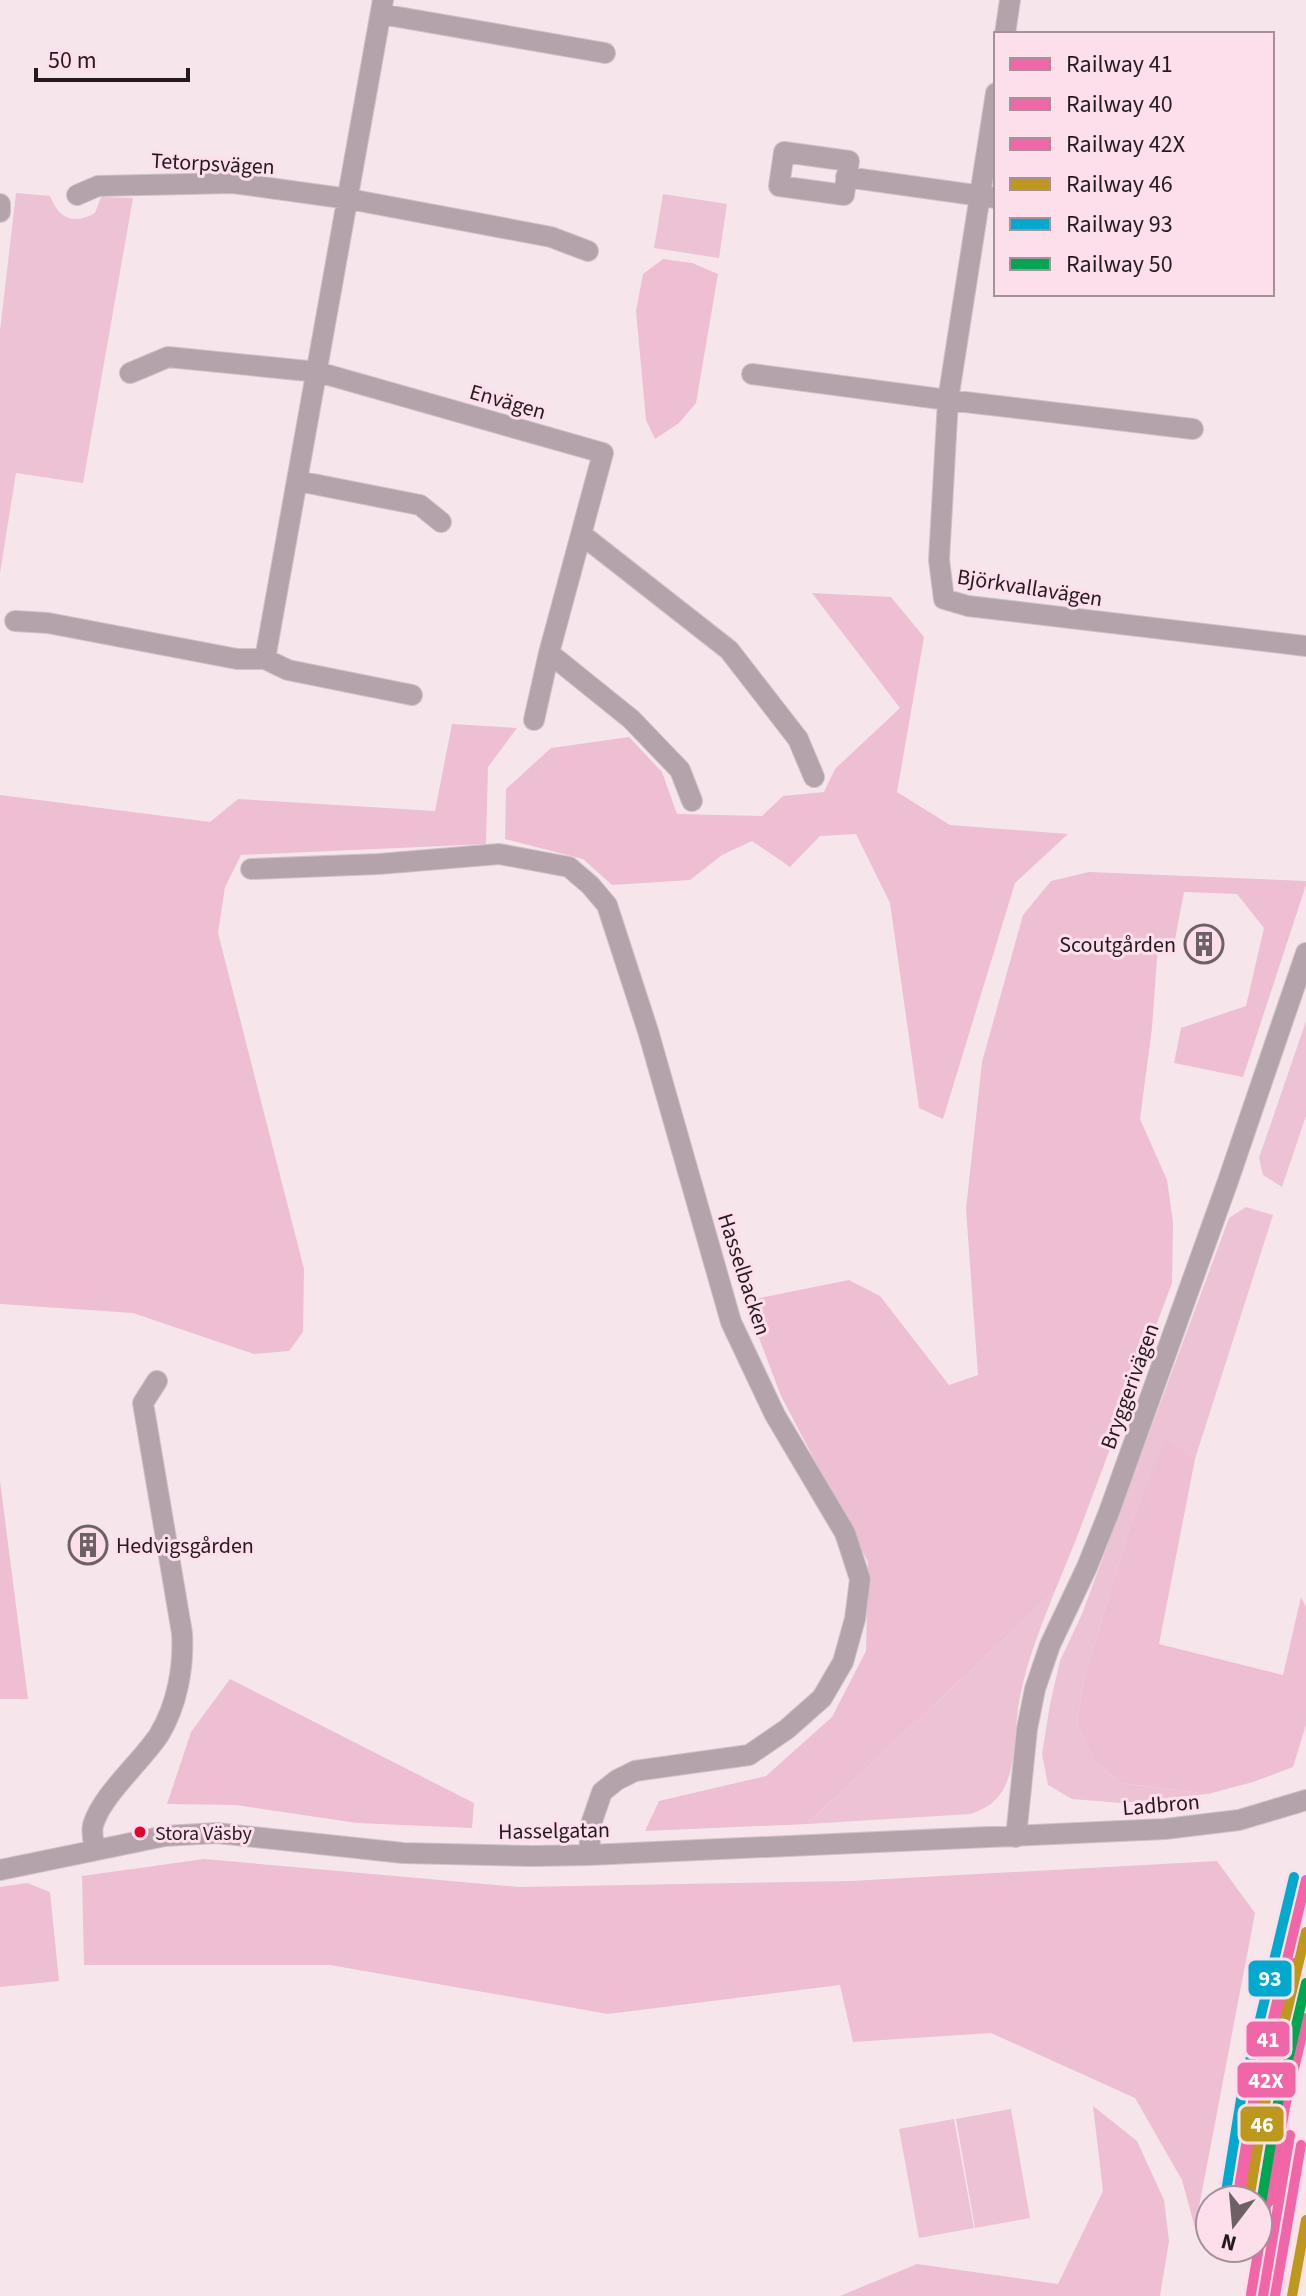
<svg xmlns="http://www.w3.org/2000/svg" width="1306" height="2296" font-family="'Source Sans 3',sans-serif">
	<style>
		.green { fill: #edc2d4 }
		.forest { fill: #eebed3 }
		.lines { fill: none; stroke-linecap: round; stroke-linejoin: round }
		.minor-casing { stroke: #cfc3c8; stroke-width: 22 }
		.minor { stroke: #b5a3ab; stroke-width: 20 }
		.rail-1-casing { stroke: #fddfeb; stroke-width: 16 }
		.rail-2-casing { stroke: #fddfeb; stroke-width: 16 }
		.rail-3-casing { stroke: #fddfeb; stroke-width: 16 }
		.rail-4-casing { stroke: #fddfeb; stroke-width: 16 }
		.rail-5-casing { stroke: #fddfeb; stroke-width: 16 }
		.rail-6-casing { stroke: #fddfeb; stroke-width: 16 }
		.rail-1 { stroke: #f166a7; stroke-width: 10 }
		.rail-2 { stroke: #f166a7; stroke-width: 10 }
		.rail-3 { stroke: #f166a7; stroke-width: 10 }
		.rail-4 { stroke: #bd981d; stroke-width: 10 }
		.rail-5 { stroke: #00a9ce; stroke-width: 10 }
		.rail-6 { stroke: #00a651; stroke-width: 10 }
		.bus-dot { fill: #e4002b; stroke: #fddfeb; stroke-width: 3 }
		.labels { text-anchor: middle; stroke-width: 6; stroke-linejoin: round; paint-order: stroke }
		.bus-label { font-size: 20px; fill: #241a1e; stroke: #fddfeb; text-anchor: start }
		.street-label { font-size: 22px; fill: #241a1e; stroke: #fddfeb }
		.poi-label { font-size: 22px; fill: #241a1e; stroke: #fddfeb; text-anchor: end }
		.line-badge { stroke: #fddfeb; stroke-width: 3 }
		.badge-label { font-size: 22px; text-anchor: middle; font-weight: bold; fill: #fff }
	</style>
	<rect width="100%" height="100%" fill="#f6e6ec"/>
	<!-- green -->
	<path class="green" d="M16,193L50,196C59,219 73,225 95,213L101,197L133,198L83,483L16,473L0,573V331Z
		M663,194L727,204L719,258L654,248Z
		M1306,1021V1116L1282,1187L1263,1175L1259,1158Z
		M1246,1207L1273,1215L1195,1459L1165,1439L1130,1526L1084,1679L1077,1723L1094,1761L1121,1783L1208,1794L1121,1803L1072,1799L1048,1785L1042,1754L1050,1704L1060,1661L1082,1614L1229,1218Z
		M1055,1591C1041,1626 1027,1660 1020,1697C1014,1725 1017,1765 1004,1788C996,1803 986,1808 971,1814L807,1824Z
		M1011,2109L1030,2218L975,2228L956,2119Z
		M954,2119L974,2228L919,2238L899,2129Z"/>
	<!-- forest -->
	<path class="forest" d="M663,259L692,263L718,274L696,403L679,423L655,439L646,420L636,311L643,274Z
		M812,593L891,597L924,637L897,792L950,825L1068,834L1015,883L943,1119L919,1108L890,903L856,834L820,836L790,867L752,841L722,855L690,880L612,885L583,859L505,839L506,789L551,748L629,737L662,772L677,814L762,816L783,796L824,792L835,769L900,708Z
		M452,724L517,728L488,767L486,844L241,855L225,887L218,933L304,1269L303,1332L289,1351L254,1354L133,1313L0,1304V795L210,822L238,799L435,811Z
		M1089,872L1306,881V885L1243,1077L1174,1063L1181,1028L1246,1006L1264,928L1237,894L1184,892L1174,945H1158L1152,1028L1140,1119L1167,1180L1173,1222L1172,1283L1077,1537L1055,1591L807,1824L645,1831L659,1801L766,1776L832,1717L866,1651L868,1562L781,1396L745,1301L849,1280L880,1296L949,1385L978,1375L966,1209L982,1062L1023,915L1051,881Z
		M1165,1438L1195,1459L1159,1644L1283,1675L1301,1597L1306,1607V1725L1293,1767L1253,1782L1208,1794L1121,1783L1094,1761L1077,1723L1084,1679L1130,1526Z
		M0,1481L28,1699H0Z
		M230,1679L474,1803L472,1828L357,1823L236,1805L167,1804L191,1732Z
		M204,1859L519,1887L851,1881L1217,1861L1255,1913L1195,2228L1182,2180L1135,2098L991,2033L853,2042L840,1985L608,2014L330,1965H84L82,1876Z
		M27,1883L50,1892L59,1981L0,1987V1887Z
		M1093,2106L1137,2141L1164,2200L1169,2241L1160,2296H840L917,2264L1058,2284L1103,2191Z"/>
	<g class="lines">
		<defs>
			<path id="minor" d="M381,14L605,53
				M1005,34L1010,0
				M996,93L948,400L939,560L944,599L968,606L1306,646
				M784,152L849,161L844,195L779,186Z
				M846,177L996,198
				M77,195L98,186L233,183L349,199L551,237L588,251
				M0,204V212
				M130,373L168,357L318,372L603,453L549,653L534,720
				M752,374L948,400L1193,429
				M298,481L420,505L441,522
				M581,534L729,650L798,739L814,777
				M15,621L48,623L237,659H265L383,0
				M549,653L631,719L680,770L692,801
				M265,659L288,670L412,695
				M251,869L379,864L499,854L569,867L590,885L607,905L648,1031L731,1322L775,1415L845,1533L860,1579L855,1619L843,1662L822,1698L787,1729L749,1755L635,1771L617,1780L602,1792L591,1824L589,1855
				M1016,1837L1027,1729L1035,1689L1050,1645L1087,1567L1109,1512L1228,1181L1306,953
				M95,1850C94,1843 91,1833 93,1825C102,1795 141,1762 159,1735C177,1705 184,1668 182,1633L143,1403L157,1381
				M0,1870L165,1836L217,1833L403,1853L532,1856L589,1855L1165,1829L1239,1820L1306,1800"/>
		</defs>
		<!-- minor casing -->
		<use href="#minor" class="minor-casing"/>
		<!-- minor -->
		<use href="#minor" class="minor"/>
		<defs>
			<path id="rail-1" d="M1237,2200L1253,2102L1306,1880
				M1263,2296L1290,2135"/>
			<path id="rail-2" d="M1269,2202L1285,2107L1306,2018
				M1275,2296L1301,2145"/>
			<path id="rail-3" d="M1245,2198L1261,2102L1294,1963
				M1251,2294L1277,2141"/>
			<path id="rail-4" d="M1249,2200L1265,2104L1306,1932
				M1292,2296L1306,2220"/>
			<path id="rail-5" d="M1225,2198L1241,2099L1294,1877"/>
			<path id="rail-6" d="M1261,2204L1277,2107L1306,1983"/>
		</defs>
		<!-- rail-1 casing -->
		<use href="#rail-1" class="rail-1-casing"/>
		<!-- rail-2 casing -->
		<use href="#rail-2" class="rail-2-casing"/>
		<!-- rail-3 casing -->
		<use href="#rail-3" class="rail-3-casing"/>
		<!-- rail-4 casing -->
		<use href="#rail-4" class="rail-4-casing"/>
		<!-- rail-5 casing -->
		<use href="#rail-5" class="rail-5-casing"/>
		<!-- rail-6 casing -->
		<use href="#rail-6" class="rail-6-casing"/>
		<!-- rail-1 -->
		<use href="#rail-1" class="rail-1"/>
		<!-- rail-2 -->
		<use href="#rail-2" class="rail-2"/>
		<!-- rail-3 -->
		<use href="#rail-3" class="rail-3"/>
		<!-- rail-4 -->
		<use href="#rail-4" class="rail-4"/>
		<!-- rail-5 -->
		<use href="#rail-5" class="rail-5"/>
		<!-- rail-6 -->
		<use href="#rail-6" class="rail-6"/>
	</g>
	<!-- icons -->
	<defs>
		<symbol id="building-ring" viewBox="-11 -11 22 22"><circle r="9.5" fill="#fddfeb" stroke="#6e6166" stroke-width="1.5"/><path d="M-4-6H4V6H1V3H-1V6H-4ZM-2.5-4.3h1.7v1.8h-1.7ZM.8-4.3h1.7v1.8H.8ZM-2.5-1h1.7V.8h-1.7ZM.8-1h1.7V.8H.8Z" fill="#6e6166"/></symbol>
	</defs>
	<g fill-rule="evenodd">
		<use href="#building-ring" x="1182" y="922" width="44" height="44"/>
		<use href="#building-ring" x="66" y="1523" width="44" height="44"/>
	</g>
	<!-- markers -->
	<circle class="bus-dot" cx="140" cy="1832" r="7"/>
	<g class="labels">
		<!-- bus labels -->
		<g class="bus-label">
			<text x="155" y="1840">Stora Väsby</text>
		</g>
		<!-- street labels -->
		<g class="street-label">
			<text transform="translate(213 163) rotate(3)" y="8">Tetorpsvägen</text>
			<text transform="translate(508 401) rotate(16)" y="8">Envägen</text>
			<text transform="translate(1030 587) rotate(9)" y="8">Björkvallavägen</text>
			<text transform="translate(745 1274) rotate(72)" y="8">Hasselbacken</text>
			<text transform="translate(1129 1386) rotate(-70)" y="8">Bryggerivägen</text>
			<text transform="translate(1161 1804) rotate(-5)" y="8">Ladbron</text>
			<text transform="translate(554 1830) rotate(-1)" y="8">Hasselgatan</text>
		</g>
		<!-- poi labels -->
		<g class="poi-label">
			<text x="1176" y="952">Scoutgården</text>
			<text x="116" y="1553" text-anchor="start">Hedvigsgården</text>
		</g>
	</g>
	<g class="line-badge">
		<rect x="1247" y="1959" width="46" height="39" rx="8" fill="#00a9ce"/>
		<rect x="1245" y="2020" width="46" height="38" rx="8" fill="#f166a7"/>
		<rect x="1236" y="2061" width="61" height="38" rx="8" fill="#f166a7"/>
		<rect x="1239" y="2105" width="46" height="38" rx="8" fill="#bd981d"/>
	</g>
	<g class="badge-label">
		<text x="1270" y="1986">93</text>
		<text x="1268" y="2047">41</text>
		<text x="1266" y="2088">42X</text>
		<text x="1262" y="2132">46</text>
	</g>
	<!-- legend -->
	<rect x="994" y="32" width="280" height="264" fill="#fddfeb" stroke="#a69099" stroke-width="2"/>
	<rect x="1010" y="58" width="40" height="12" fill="#f166a7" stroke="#a69099" stroke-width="2"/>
	<text x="1066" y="72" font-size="24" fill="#241a1e">Railway 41</text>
	<rect x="1010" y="98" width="40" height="12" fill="#f166a7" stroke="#a69099" stroke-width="2"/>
	<text x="1066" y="112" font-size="24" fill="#241a1e">Railway 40</text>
	<rect x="1010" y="138" width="40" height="12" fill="#f166a7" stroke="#a69099" stroke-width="2"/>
	<text x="1066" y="152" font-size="24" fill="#241a1e">Railway 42X</text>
	<rect x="1010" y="178" width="40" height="12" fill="#bd981d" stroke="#a69099" stroke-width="2"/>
	<text x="1066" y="192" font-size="24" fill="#241a1e">Railway 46</text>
	<rect x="1010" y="218" width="40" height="12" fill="#00a9ce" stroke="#a69099" stroke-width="2"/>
	<text x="1066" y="232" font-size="24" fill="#241a1e">Railway 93</text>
	<rect x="1010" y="258" width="40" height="12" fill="#00a651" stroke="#a69099" stroke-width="2"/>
	<text x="1066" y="272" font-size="24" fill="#241a1e">Railway 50</text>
	<!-- north arrow -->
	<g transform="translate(1234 2224) rotate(196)"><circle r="38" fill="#fddfeb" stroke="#a69099" stroke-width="2"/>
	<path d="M0-6L14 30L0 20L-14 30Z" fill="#6e6166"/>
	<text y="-12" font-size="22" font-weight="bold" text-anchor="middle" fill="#241a1e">N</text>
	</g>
	<!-- scale -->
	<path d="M36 68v12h152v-12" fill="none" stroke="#241a1e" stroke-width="4"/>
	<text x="48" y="68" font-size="24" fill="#241a1e" stroke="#fddfeb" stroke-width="6" paint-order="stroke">50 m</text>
</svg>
